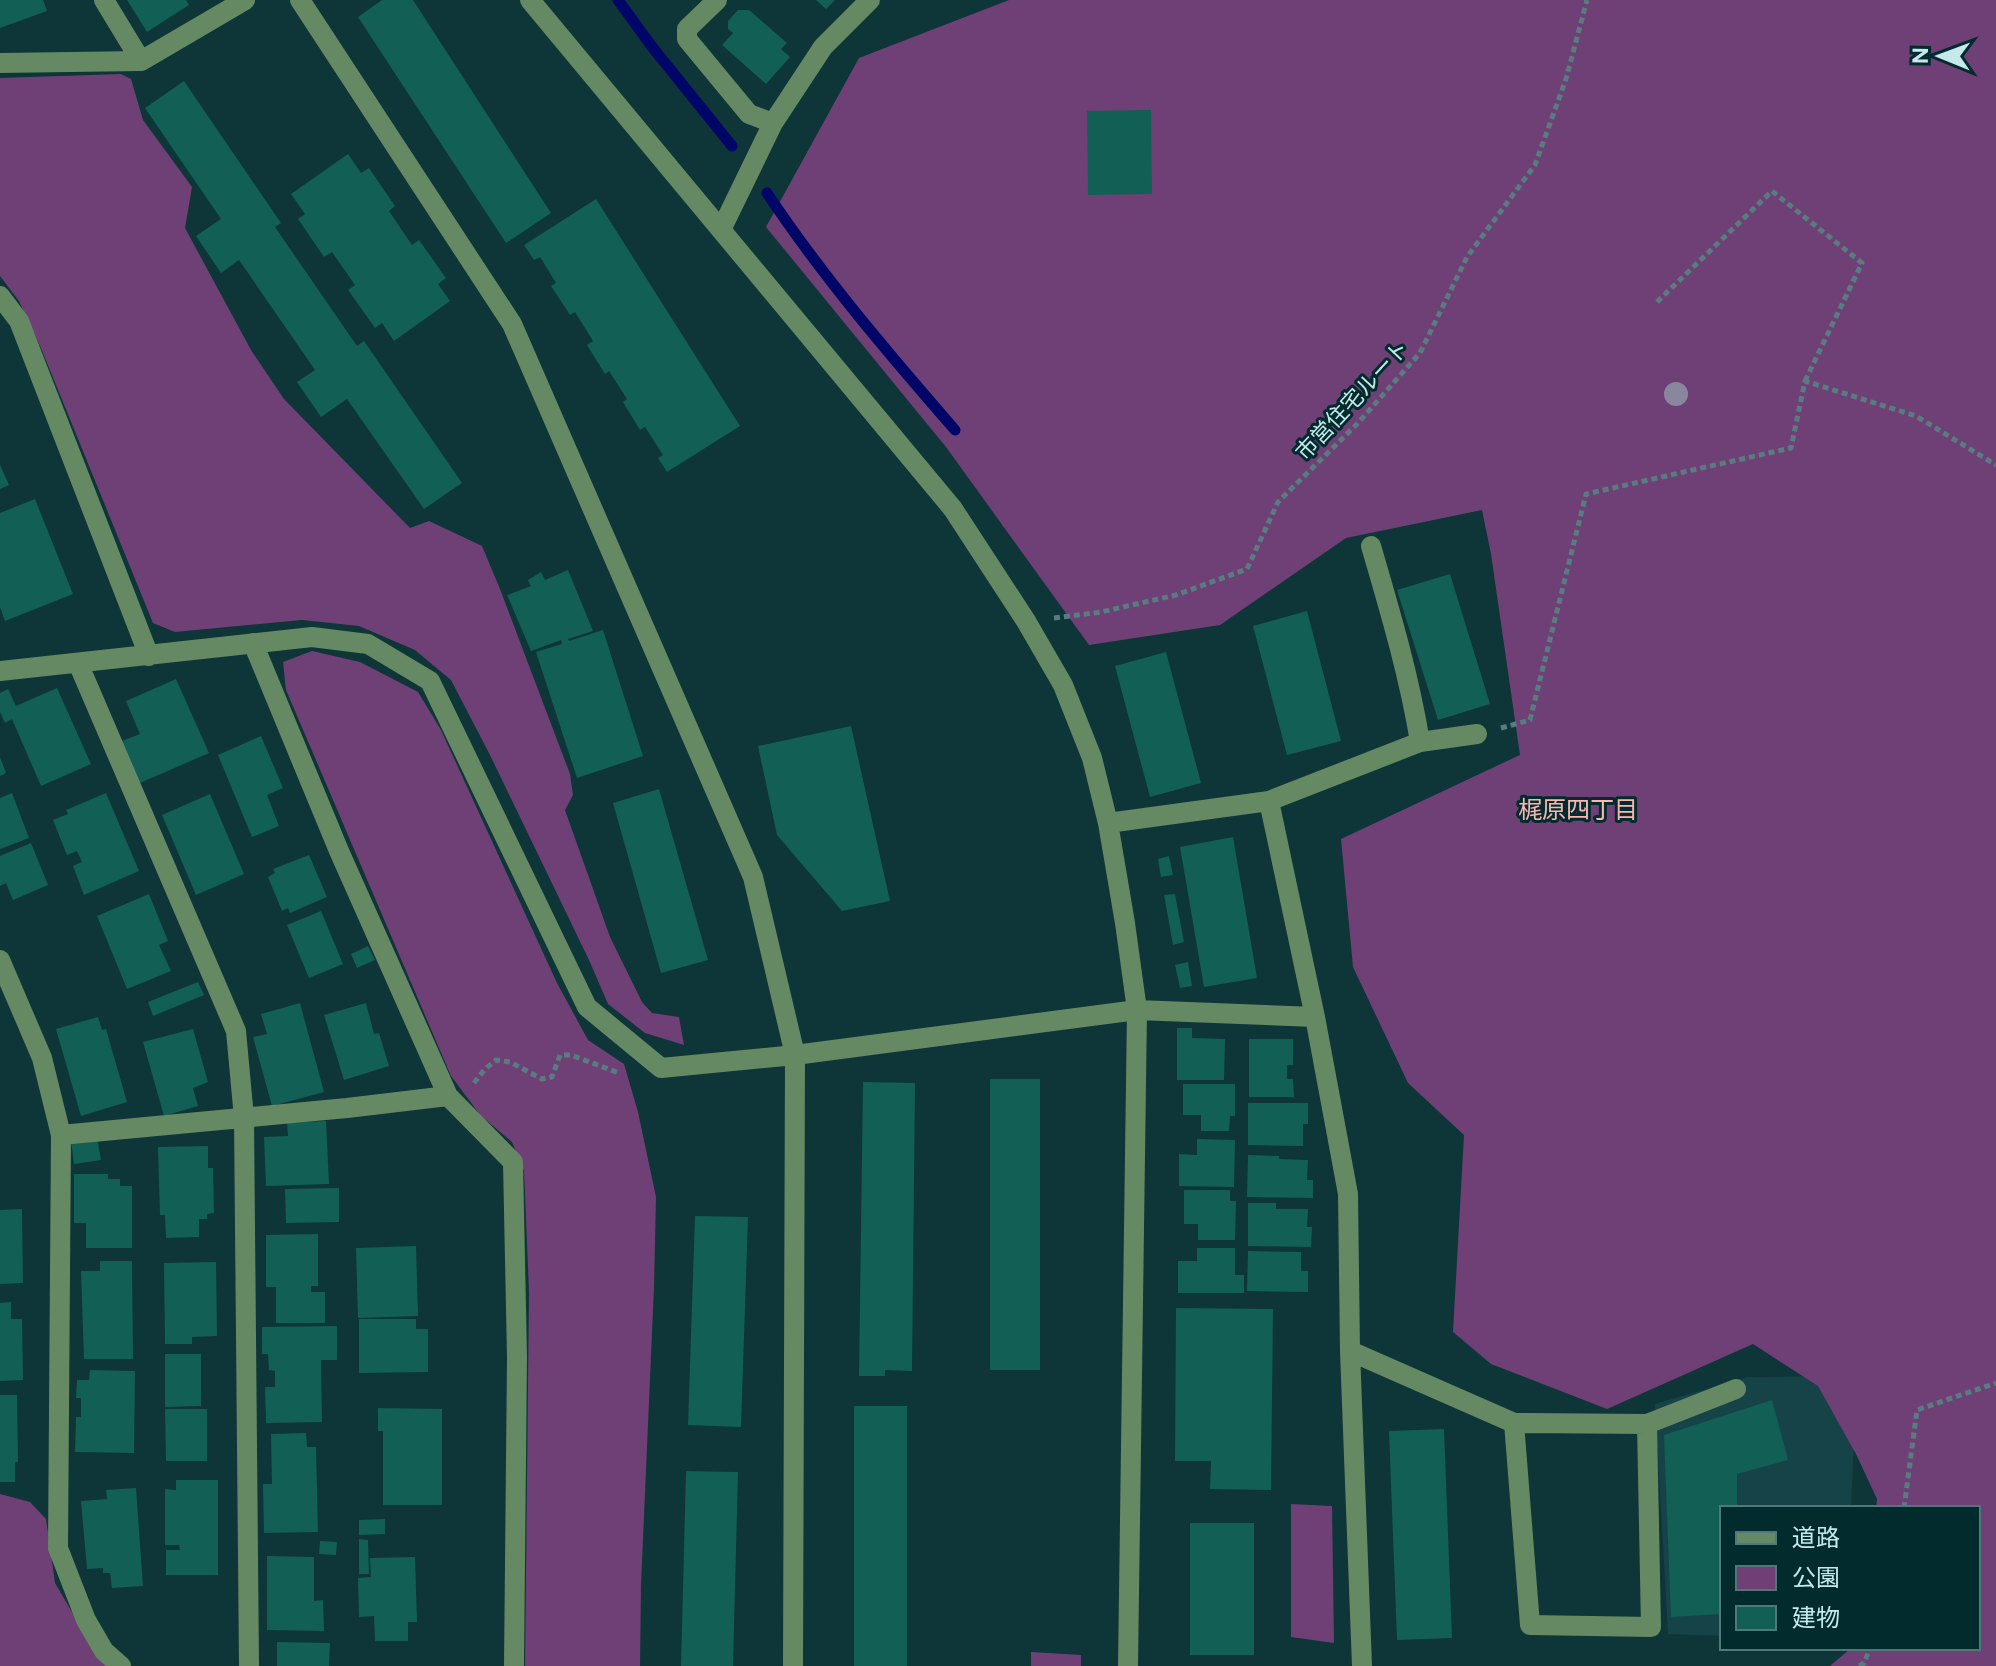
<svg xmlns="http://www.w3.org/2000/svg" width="1996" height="1666" font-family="Figtree,'Noto Sans JP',sans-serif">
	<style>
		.built { fill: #164347 }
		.green { fill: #6f4075 }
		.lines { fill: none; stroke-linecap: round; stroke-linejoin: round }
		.stream { stroke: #000667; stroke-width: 11 }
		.building { fill: #125f56 }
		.path { stroke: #587d80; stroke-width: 5; stroke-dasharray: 6 4; stroke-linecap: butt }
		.minor { stroke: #658963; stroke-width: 20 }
		.tree { fill: #8b86a0 }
		.labels { text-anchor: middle; stroke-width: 6; stroke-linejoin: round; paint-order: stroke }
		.street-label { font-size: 22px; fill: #c6e9ec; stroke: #022b2e }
		.neighbourhood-label { font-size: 24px; fill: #fab6b2; stroke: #022b2e }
	</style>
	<rect width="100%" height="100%" fill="#0e3538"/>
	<!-- built -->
	<path class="built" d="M1857,1376L1851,1508H1722V1636L1668,1634L1655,1404L1748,1377Z"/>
	<!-- green -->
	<path class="green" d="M1009,0H1996V1666H1830L1851,1648H1978V1508H1876L1877,1499L1856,1454L1818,1386L1753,1344L1607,1409L1491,1364L1453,1332L1464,1135L1408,1083L1353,967L1341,839L1520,755L1491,554L1482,510L1346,538L1220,625L1089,645L946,447L766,227L859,58Z
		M121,74L131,79L143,120L192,187L185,228L251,350L284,399L410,528L429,521L482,546L500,589L570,774L573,795L565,810L610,937L642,1002L652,1013L679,1017L684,1045L645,1033L608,1004L589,960L490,755L451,680L415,650L359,626L302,620L175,632L153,623L41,348L19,301L0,276V78Z
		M312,651L360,662L418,692L441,730L557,983L588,1040L624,1064L638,1112L656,1197L654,1287L641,1585L640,1666H525L529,1292L524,1171L512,1142L481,1116L451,1076L286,690L283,662Z
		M0,1494L30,1502L46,1519L55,1583L100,1660L107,1666H0Z
		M1291,1504L1332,1506L1334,1643L1291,1637Z
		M1031,1652L1081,1655V1666H1031Z"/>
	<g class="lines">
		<!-- stream -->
		<path class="stream" d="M618,0L653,48L732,146
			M767,193C823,277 889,354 955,430"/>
	</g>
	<!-- building -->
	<path class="building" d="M0,0H43L47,11L0,28Z
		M127,0H186L189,5L147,32Z
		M382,0H413L551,213L506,243L358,17Z
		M816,0H835L826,9Z
		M738,10H749L787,43L781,49L790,57L766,84L722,45L733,33L728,29V21Z
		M184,81L281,223L275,227L357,346L364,341L462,483L424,509L347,399L321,417L297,382L315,370L239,260L221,273L196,236L221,219L145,108Z
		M1151,110L1152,194L1088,195L1087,111Z
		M348,154L361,173L369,168L395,206L389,211L412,245L419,240L446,278L438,284L450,301L394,341L382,323L375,328L348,290L355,285L332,252L324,257L298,219L305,214L291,194Z
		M596,199L740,426L667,472L658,458L663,455L645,427L640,430L623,402L627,399L609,371L605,374L587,345L593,341L575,312L570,315L551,286L556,283L540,257L534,260L524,245Z
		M0,465L9,485L0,489Z
		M35,499L73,594L5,621L0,607V513Z
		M568,570L593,631L568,639L569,641L603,630L643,756L577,778L536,652L562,644L561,640L531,651L507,595L531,586L528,580L541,572L545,580Z
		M1450,574L1490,704L1438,720L1397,590Z
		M1307,611L1341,741L1287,755L1253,626Z
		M1166,652L1201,783L1150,797L1115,666Z
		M176,679L209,753L140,783L122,741L140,734L126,701Z
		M57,688L91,764L41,786L12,719L5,723L0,712V693L8,689L16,706Z
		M851,726L890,901L842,911L777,835L758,746Z
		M261,736L283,788L267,795L279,826L252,837L218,755Z
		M0,757L6,773L0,776Z
		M659,789L708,960L661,973L613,803Z
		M12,793L29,838L0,849V798Z
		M106,793L139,871L84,895L73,866L82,862L77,851L67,855L53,820L68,814L66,810Z
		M210,794L244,874L196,895L162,815Z
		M1233,837L1257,978L1204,987L1180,847Z
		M31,843L48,885L13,900L6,883L0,886V856Z
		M309,855L327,897L290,913L288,908L282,911L268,877L275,873L273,869Z
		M1169,856L1173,875L1161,877L1158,859Z
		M149,894L168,941L159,945L171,971L127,989L97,916Z
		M1175,894L1184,942L1173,945L1164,895Z
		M321,911L343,964L309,978L287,925Z
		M368,946L375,960L357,968L351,954Z
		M1188,962L1192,986L1180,988L1175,965Z
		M198,982L204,995L153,1016L148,1002Z
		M300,1003L324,1092L272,1106L253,1037L267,1034L261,1014Z
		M366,1003L374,1034L379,1033L389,1066L344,1080L324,1015Z
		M98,1017L102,1030L106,1029L127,1102L81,1116L56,1029Z
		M1177,1028H1192V1038L1225,1039L1224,1080H1177Z
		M193,1029L208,1082L193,1088L198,1106L164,1116L143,1042Z
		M1249,1039H1293V1065H1287V1079H1293L1294,1097H1249Z
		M990,1079H1040V1370H990Z
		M863,1082L915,1083L912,1371L885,1370V1376H859Z
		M1183,1084H1235V1116H1230L1229,1131H1201V1115H1183Z
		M1248,1103H1308V1124H1303V1146L1248,1145Z
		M326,1121L329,1184L266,1186L264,1137L288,1136L287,1123Z
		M97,1137L101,1160L74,1164L71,1141Z
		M1197,1139L1235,1140L1234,1187L1179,1186V1154L1197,1155Z
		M208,1146V1168H213L214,1213L207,1214V1219H199V1237L166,1238L165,1215H160L158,1147Z
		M1248,1155L1279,1156V1159L1308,1160L1307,1180H1313V1198L1247,1197Z
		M74,1174H108V1179H120V1186H132V1248H86V1223H74Z
		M339,1188V1222L286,1223L285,1189Z
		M1184,1190H1230V1201H1236L1235,1240H1198V1224H1184Z
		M1248,1203H1276V1209H1308L1307,1227H1312L1311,1247L1248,1246Z
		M22,1209L23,1283L0,1284V1210Z
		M695,1216L748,1217L741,1427L688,1425Z
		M318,1234V1286H311V1292H325V1323H276V1287H266V1235Z
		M416,1246L418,1316L358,1318L356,1248Z
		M1197,1248H1235V1275H1244V1293H1178V1261H1197Z
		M1248,1251L1301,1252V1271H1308V1292L1247,1291Z
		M100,1261H132L133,1359H84L81,1271H100Z
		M216,1262L217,1336L192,1337V1344H165L164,1263Z
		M11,1302V1319H22L23,1380L0,1381V1303Z
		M1176,1308L1273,1309L1271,1490L1210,1489L1211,1461H1175Z
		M359,1319H416V1329H428V1372L359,1373Z
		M337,1326V1360H321L322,1422L266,1423L265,1387H275V1371L269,1370L268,1354H262V1327Z
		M165,1354H201V1406L165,1407Z
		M90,1370L135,1371L134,1453L75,1452L76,1417H81V1398H76L77,1380H89Z
		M0,1395H17L18,1462H15V1482H0Z
		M1772,1400L1788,1460L1737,1474V1508H1722V1614L1671,1617L1664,1435Z
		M854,1406H907V1666H854Z
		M378,1408L442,1409V1505H383V1431H378Z
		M165,1409H207V1461H166Z
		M1444,1429L1452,1638L1397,1640L1389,1431Z
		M306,1433L307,1447H316L318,1532L264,1533L263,1484H272L271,1434Z
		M686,1471L738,1472L733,1666H681Z
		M176,1480H218V1575H166V1550H180L179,1545H165V1489L176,1490Z
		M136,1488L143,1586L112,1588L110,1573H103V1568L87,1569L81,1501L107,1499L106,1490Z
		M385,1519V1534L359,1535V1520Z
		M1190,1523H1254V1655H1190Z
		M359,1539L368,1540L369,1574H359Z
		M320,1541L337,1542L336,1555L319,1554Z
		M267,1556L314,1557V1601L323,1600L324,1631L267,1630Z
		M415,1557L417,1622H408V1641H375L374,1616L359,1617L358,1578L371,1577L370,1558Z
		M277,1642L330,1643L329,1666H277Z"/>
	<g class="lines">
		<!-- path -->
		<path class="path" d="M1657,302L1772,191L1862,263L1805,381
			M1054,618L1101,612L1176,595L1247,569L1278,502L1357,424L1420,353L1467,257L1535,165L1566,79L1587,0
			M1501,728L1530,720L1586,494L1791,448L1805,381L1916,416L1996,465
			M474,1083L485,1069L496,1060L510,1062L542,1079L552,1077L560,1055H571L619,1073
			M1904,1508L1917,1410L1996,1383
			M1859,1666L1864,1663L1870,1648"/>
		<!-- minor -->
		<path class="minor" d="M104,0L141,61
			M300,0L512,324L753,877L795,1055L793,1666
			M530,0L953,509L1026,621L1063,685L1092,758L1108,823L1125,923L1137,1010L1128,1666
			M717,0L687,29V39L749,114L773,123
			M0,63L141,61L245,0
			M721,230L773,123L823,47L870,0
			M0,296L19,321L149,656
			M1371,546C1390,611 1409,675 1420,742
			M253,643L339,851L448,1096L513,1162L517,1357L514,1666
			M78,663L236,1031L244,1118L249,1666
			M0,671L312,637L368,644L430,681L587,1007L661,1068L795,1055L1137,1010L1315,1017
			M1269,801L1315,1017L1348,1194L1350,1351L1362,1666
			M1108,823L1269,801L1420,742L1477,734
			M0,960L42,1058L61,1135L58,1548L86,1620L104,1651L121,1666
			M61,1135L347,1108L448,1096
			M1350,1351L1514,1423L1647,1424L1736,1389
			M1514,1423L1530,1625L1651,1627L1647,1424"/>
	</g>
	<!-- trees -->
	<circle class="tree" cx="1676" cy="394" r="12"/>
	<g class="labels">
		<!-- street labels -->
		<g class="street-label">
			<text transform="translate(1352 400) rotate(-47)" y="8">市営住宅ルート</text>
		</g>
		<!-- neighbourhood labels -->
		<g class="neighbourhood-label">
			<text x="1578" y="818">梶原四丁目</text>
		</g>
	</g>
	<!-- legend -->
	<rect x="1720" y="1506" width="260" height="144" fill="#022b2e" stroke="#50777a" stroke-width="2"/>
	<rect x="1736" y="1532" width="40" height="12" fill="#658963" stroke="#50777a" stroke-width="2"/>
	<text x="1792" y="1546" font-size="24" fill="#c6e9ec">道路</text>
	<rect x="1736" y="1566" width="40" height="24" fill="#6f4075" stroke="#50777a" stroke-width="2"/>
	<text x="1792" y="1586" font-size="24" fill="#c6e9ec">公園</text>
	<rect x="1736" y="1606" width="40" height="24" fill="#125f56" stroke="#50777a" stroke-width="2"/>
	<text x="1792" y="1626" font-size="24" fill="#c6e9ec">建物</text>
	<!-- north arrow -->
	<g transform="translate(1940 56) rotate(271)" stroke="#022b2e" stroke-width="6" paint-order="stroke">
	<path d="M0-6L14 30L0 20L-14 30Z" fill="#c6e9ec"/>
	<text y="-12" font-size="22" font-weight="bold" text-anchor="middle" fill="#c6e9ec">N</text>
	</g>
</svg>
